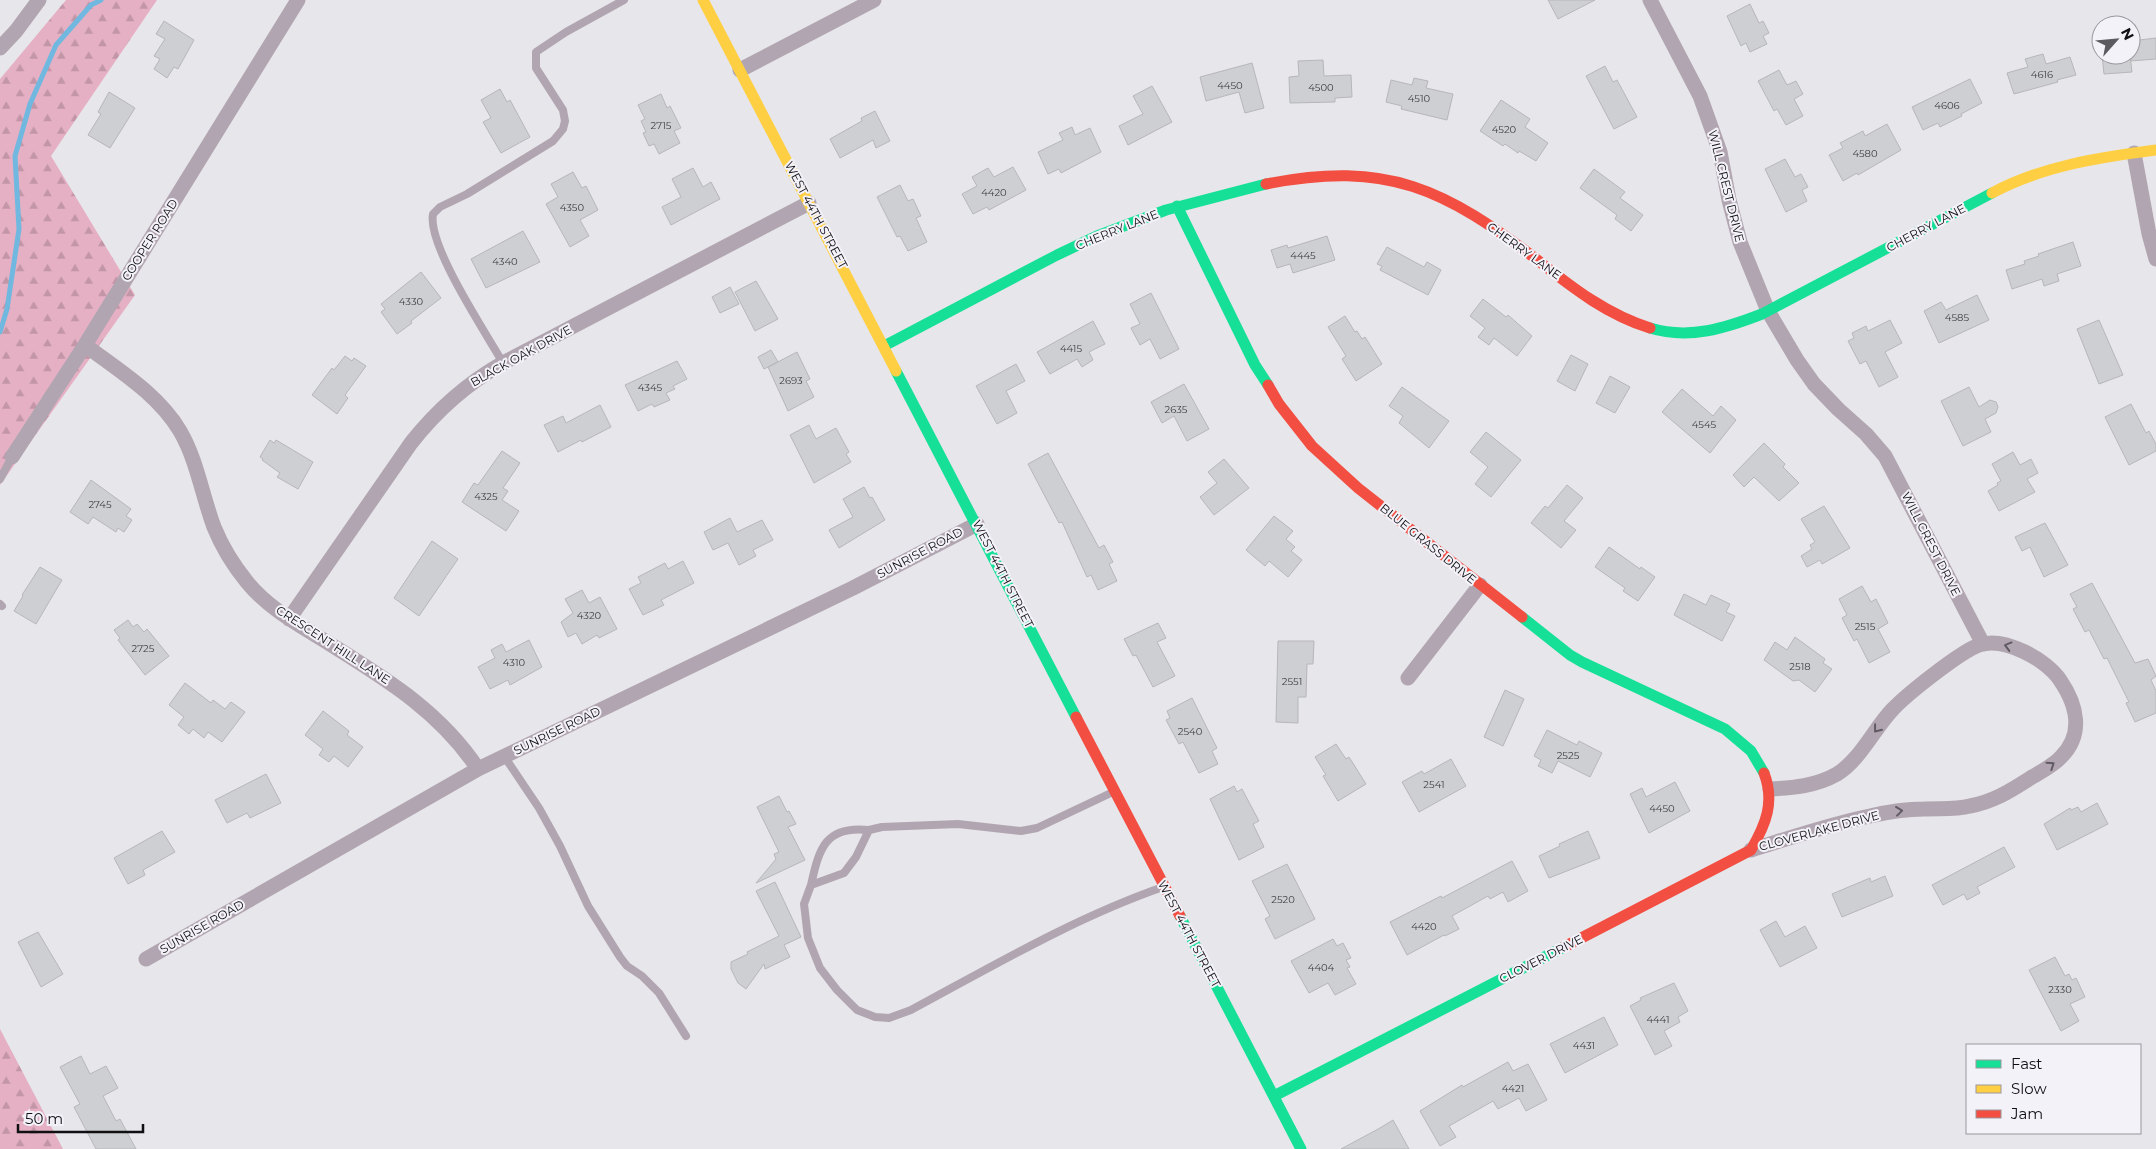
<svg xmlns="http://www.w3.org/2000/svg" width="2156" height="1149" font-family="Montserrat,sans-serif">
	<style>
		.forest { fill: url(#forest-firs) }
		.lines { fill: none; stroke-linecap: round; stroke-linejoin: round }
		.stream { stroke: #70b8df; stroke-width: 5 }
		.building { fill: #cecfd2; stroke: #b7b7ba }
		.lane { stroke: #b1a5b1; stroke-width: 8 }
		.street { stroke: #b1a5b1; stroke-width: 15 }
		.fast { stroke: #16e098; stroke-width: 11 }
		.slow { stroke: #ffcf43; stroke-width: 11 }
		.jam { stroke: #f24e42; stroke-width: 11 }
		.oneway { stroke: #605a62 }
		.labels { text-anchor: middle; stroke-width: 4; stroke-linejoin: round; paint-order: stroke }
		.number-label { font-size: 10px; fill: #424144 }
		.street-label { font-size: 12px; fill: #100f12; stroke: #f4f2f9 }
	</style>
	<defs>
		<pattern id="forest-firs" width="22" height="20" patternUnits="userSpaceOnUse" patternTransform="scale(1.25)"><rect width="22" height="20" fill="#e5b0c4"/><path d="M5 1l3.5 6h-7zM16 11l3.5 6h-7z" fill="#c396a7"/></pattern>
	</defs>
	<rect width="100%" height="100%" fill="#e7e6ea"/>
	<!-- forest -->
	<path class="forest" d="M66,0H157L51,156L135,295L0,485V79Z
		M0,1029L63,1149H0Z"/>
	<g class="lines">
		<!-- stream -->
		<path class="stream" d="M0,332L7,309L19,229L15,156L30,104L56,45L91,5L101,0"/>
	</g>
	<!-- building -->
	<path class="building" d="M1548,0H1595L1558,19Z
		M1750,4L1759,23L1763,21L1769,33L1763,36L1767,44L1750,52L1746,43L1741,46L1727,16Z
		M164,21L194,40L178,69L174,67L167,78L154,69L160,59L154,56L165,39L156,34Z
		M2156,38V59L2131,61V41Z
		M2043,54L2046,64L2070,57L2076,75L2057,80L2058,82L2014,94L2007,73L2028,67L2025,59Z
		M2102,55H2130L2132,72L2104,74Z
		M1323,60L1324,76L1351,75L1352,97L1335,98V102L1290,103L1289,77L1299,76L1298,61Z
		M1252,63L1264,108L1245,113L1239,92L1206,101L1200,77Z
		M1605,66L1613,82L1617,80L1637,117L1614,129L1586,76Z
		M1779,70L1787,85L1796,81L1803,94L1794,99L1803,116L1786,125L1777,109L1774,111L1758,81Z
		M1414,78L1428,81L1426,88L1453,94L1447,120L1401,109L1402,106L1386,102L1391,80L1412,85Z
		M1970,79L1982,103L1961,114L1962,116L1940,127L1938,123L1923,130L1912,107Z
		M1152,86L1172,122L1128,145L1119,126L1143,114L1133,96Z
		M500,89L507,102L510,100L530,137L501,153L483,122L491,118L481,100Z
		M109,92L135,108L110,148L88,135L101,114L98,112Z
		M661,94L667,108L670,106L681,128L674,131L680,143L659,154L654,144L649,146L643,133L646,132L641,121L645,119L638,105Z
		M1501,100L1530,119L1525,127L1548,143L1536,161L1519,151L1518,153L1505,144L1503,146L1480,131Z
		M875,111L890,141L876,148L873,140L840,158L830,139L862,121L861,118Z
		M1887,124L1901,150L1858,175L1857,173L1843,181L1829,155L1843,148L1840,143L1863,131L1865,136Z
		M1072,127L1075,135L1090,128L1101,152L1061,173L1059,169L1048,174L1038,152L1063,140L1059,133Z
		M1785,159L1795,177L1801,174L1808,187L1802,190L1807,201L1786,212L1765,169Z
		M1013,167L1026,190L989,210L987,207L973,214L962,194L977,186L972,177L988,168L994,177Z
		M693,168L703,187L711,182L720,199L671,225L662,207L681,197L672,179Z
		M1594,169L1625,192L1620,198L1643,215L1631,231L1615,219L1617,215L1580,188Z
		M573,172L582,188L586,186L598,210L580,220L589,236L570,247L546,204L558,197L551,184Z
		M900,185L908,201L913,199L921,216L916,218L927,242L908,251L900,236L897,237L877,197Z
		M523,231L540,262L486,288L471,259Z
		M1327,236L1335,260L1293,273L1290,264L1277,268L1271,250L1287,245L1288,248Z
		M2073,242L2081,266L2057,274L2059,281L2044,286L2042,279L2012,289L2006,270L2025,264L2024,261L2039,256L2038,254Z
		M1387,247L1424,267L1427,262L1441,270L1428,295L1380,270L1382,266L1377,264Z
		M421,272L441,298L411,321L412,323L397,334L381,312L385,309L381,304Z
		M756,281L778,319L755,331L735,292Z
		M730,287L739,304L720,313L712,297Z
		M1151,293L1179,349L1160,359L1150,339L1140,345L1131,328L1140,324L1130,304Z
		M1977,295L1989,320L1939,343L1924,311L1941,302L1946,310Z
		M1483,299L1506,317L1508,315L1532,336L1517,356L1494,338L1489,345L1478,337L1485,328L1470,316Z
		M1345,316L1355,332L1357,331L1362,339L1365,337L1382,364L1356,381L1342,359L1346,356L1328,327Z
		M1890,320L1902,343L1885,352L1898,377L1879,387L1866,361L1860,364L1848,341L1854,338L1852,333L1866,326L1868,331Z
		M2099,320L2123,375L2099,384L2077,329Z
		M1093,321L1105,344L1089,352L1093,360L1082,367L1077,359L1050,374L1037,352Z
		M771,350L778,362L764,369L758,357Z
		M797,352L810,379L806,381L814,397L788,411L768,367Z
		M1571,355L1588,364L1575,391L1557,381Z
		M345,356L352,361L354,358L366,366L345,395L348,398L337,414L312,395L332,368L334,370Z
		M677,361L687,379L673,386L675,389L666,393L670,400L654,407L652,404L638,411L625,385Z
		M1016,364L1025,381L1006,391L1017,413L997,424L976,386Z
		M1610,376L1630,387L1615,413L1596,403Z
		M1184,384L1209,429L1187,441L1174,416L1162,423L1151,402Z
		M1402,387L1449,421L1429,448L1399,423L1403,416L1389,406Z
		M1969,387L1979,407L1990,400L1996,402L1998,407L1996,413L1985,419L1991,432L1963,446L1941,401Z
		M1682,389L1713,416L1721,406L1736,420L1710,453L1662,412Z
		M2131,404L2146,433L2149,431L2156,444V451L2129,465L2105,417Z
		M600,405L611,427L582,442L581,440L558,452L544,425L563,416L566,423Z
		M809,425L816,439L836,428L849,452L846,454L851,462L814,483L790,435Z
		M1486,432L1521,460L1491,497L1475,484L1488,467L1470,452Z
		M270,440L274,443L276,440L313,462L298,489L277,477L280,473L262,460L263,459L260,457Z
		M1764,443L1785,464L1783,467L1799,483L1779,501L1754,477L1744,487L1733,475Z
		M502,451L520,463L503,488L508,491L502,500L519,511L506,531L462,502L474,483L478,485Z
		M2013,452L2020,465L2031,459L2038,473L2027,479L2035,492L1999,511L1988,491L1998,485L1997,483L2001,481L1992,464Z
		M1048,453L1099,548L1104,545L1113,562L1109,564L1117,581L1098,590L1091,575L1087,577L1062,522L1059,523L1028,464Z
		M1224,459L1249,488L1214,515L1200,497L1217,483L1208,472Z
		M91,480L131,509L126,516L132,520L124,532L118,528L116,532L93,517L88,524L70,512Z
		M1567,485L1583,498L1564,521L1576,530L1561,548L1531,523L1545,506L1548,508Z
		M864,487L870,498L872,497L885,520L839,548L829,530L853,517L843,499Z
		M1824,506L1850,548L1822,564L1820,560L1807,567L1801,556L1812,549L1810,545L1815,542L1801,519Z
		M1274,516L1293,531L1286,539L1295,547L1291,551L1302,560L1288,577L1269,561L1265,566L1246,550Z
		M730,518L737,532L762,520L773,540L753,550L756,556L739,565L728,543L713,550L704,532Z
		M2045,523L2068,565L2044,577L2030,547L2022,551L2015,537Z
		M432,541L458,559L419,616L394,598Z
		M1609,547L1640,569L1641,567L1655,577L1638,601L1623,591L1625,588L1595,567Z
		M683,561L694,583L661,600L664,605L643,615L629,589L641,583L638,577L665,563L668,569Z
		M40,567L62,580L36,624L14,611L23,596L22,595Z
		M2092,583L2135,663L2148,659L2156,676L2151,680L2156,691V713L2135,722L2126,703L2129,702L2107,658L2104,659L2089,630L2085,632L2073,609L2077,607L2070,594Z
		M1862,586L1871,602L1876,599L1888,623L1878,629L1890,652L1869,663L1857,639L1854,641L1842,618L1847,615L1839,599Z
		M582,590L589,603L600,597L617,629L599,638L597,635L582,644L576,633L568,637L561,622L573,613L565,599Z
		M1684,594L1706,605L1711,595L1730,604L1726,612L1735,616L1722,641L1674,615Z
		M128,620L133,627L137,624L144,632L147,629L169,656L145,675L118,640L120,638L114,630Z
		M1158,623L1166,638L1157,642L1175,676L1153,687L1136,655L1133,656L1124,639Z
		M1795,637L1825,659L1823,663L1832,669L1815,692L1799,680L1793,681L1764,660L1775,642L1787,650Z
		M529,640L542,667L510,685L508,680L490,689L478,667L495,658L491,650L502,644L506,652Z
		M1278,641H1314L1313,664H1307L1306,697H1298V723L1276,722Z
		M185,683L211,703L213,700L225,709L231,702L245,712L222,742L208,732L204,738L193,729L189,734L178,725L184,717L169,705Z
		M1505,690L1524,699L1503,746L1484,737Z
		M1192,698L1217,748L1212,751L1218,764L1199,773L1183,742L1179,744L1166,720L1170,718L1167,711Z
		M323,711L349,731L347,735L363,747L348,767L334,756L329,762L319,755L323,749L305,735Z
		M1547,730L1577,745L1579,741L1602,753L1590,777L1558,761L1552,773L1538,766L1541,760L1534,756Z
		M1336,744L1346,759L1349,757L1366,784L1338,801L1323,776L1326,775L1315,757Z
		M1451,759L1466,786L1419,812L1402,782L1422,771L1424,774Z
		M266,774L281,803L250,818L247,813L227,823L215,800Z
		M1675,782L1690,811L1649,833L1630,794L1642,788L1646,797Z
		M1234,786L1237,792L1242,789L1259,821L1253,824L1264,847L1239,860L1210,799Z
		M779,796L787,812L789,811L796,824L788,827L805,860L756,883L776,859L774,854L779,852L757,807Z
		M2097,803L2108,824L2057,850L2044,824L2070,808L2071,810L2078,807L2081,812Z
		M162,831L175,852L143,870L145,875L128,884L114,858Z
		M1588,831L1600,858L1549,878L1539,856L1560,846L1559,844Z
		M2004,847L2015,867L1977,887L1980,893L1967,900L1964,894L1943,905L1932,885Z
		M1512,861L1528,891L1508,902L1503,892L1490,899L1488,896L1452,916L1459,929L1445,936L1444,935L1407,955L1390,922L1441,896L1442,898Z
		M1287,864L1315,919L1275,939L1265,919L1270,916L1252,881Z
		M1885,876L1893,896L1842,917L1832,894L1870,878L1871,882Z
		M775,882L801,937L784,945L790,957L765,969L764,964L746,989L738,983L731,969V962L748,954L747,952L779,936L756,891Z
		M1776,921L1785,937L1805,926L1817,948L1780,967L1760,930Z
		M38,932L63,974L41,987L18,942Z
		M1333,939L1337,946L1343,943L1351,958L1346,960L1350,967L1347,968L1356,984L1335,995L1328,983L1309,993L1291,961Z
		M2055,957L2065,976L2069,974L2072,980L2076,978L2085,997L2070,1004L2079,1021L2061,1031L2029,970Z
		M1674,983L1688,1011L1678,1017L1680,1022L1664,1031L1672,1046L1655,1055L1630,1006L1641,1000L1640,998Z
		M1604,1017L1618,1045L1565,1073L1550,1044Z
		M81,1056L90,1074L106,1066L118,1088L103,1096L116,1121L120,1119L136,1149H96L74,1107L80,1104L60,1067Z
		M1508,1062L1513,1071L1528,1064L1547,1100L1526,1111L1519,1098L1498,1109L1493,1101L1449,1126L1456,1137L1440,1146L1420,1111L1462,1085L1463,1087Z
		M1393,1120L1409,1149H1341L1380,1128Z"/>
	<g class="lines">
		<!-- lane -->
		<path class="lane" d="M503,363C486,333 427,245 433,214L440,207L467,194L545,146L553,141L563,129L565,121L563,110L536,68V52L566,32L624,0
			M0,479L12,457
			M0,604L2,606
			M504,756L539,808L560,846L588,906L620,957L627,966L642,976L659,993L686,1036
			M1113,792L1037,828L1021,831L958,824L882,827L869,830L856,857L844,873L811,885L804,904L808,938L820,968L837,990L857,1010L875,1017L889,1018L911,1010C993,966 1074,918 1163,887
			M811,885C819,849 825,825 869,830"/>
		<!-- street -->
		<path class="street" d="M1650,0L1700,96L1720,152L1729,200L1740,242L1768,311L1797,360L1814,384L1838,409L1866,434L1885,456L1983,644
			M0,48L16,31L39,0
			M740,70L874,0
			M2134,153L2149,234L2156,259
			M85,345C118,370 158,394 180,431C197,460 202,495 214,527C222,547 234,566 247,582C268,608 298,624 325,641C384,678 439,710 478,769
			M12,457L85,345L298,0
			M289,619L411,443C437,410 466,384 503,363L809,203
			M1408,678L1480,585
			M1751,850C1790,838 1830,824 1870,816C1887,812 1906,809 1924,809C1939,808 1955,810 1970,806C1993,802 2010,791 2029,779C2040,772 2053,766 2061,757C2084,734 2077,705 2060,680C2047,660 2004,636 1979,645C1960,652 1907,694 1892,710C1874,729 1860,760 1837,774C1816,786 1793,788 1770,789
			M146,959L478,769L853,588L977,524"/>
		<!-- fast -->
		<path class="fast" d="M1177,206L1255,365L1268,385
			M1650,328C1689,340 1726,328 1762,314L1992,193
			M884,346L1057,255L1097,236L1166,210L1266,184
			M896,371L1076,717
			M1522,617L1570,655L1582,662L1725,729L1751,751L1764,773
			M1180,916L1301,1149
			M1274,1096L1564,947"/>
		<!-- slow -->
		<path class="slow" d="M703,0L896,371
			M1992,193C2042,166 2101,157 2156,150"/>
		<!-- jam -->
		<path class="jam" d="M1266,184C1388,160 1445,189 1540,262C1574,289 1608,315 1650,328
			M1268,385L1279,404L1312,446L1358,488L1522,617
			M1076,717L1180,916
			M1564,947L1751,850C1766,824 1775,802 1764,773"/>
	</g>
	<!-- one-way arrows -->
	<defs><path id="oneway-chevron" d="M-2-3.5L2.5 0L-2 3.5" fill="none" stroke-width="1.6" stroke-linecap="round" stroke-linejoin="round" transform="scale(1.25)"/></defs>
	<g class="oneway">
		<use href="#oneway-chevron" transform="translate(2008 646) rotate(-165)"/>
		<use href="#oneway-chevron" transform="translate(1877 729) rotate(128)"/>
		<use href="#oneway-chevron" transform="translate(2051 765) rotate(-34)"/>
		<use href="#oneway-chevron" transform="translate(1899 811) rotate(-7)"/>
	</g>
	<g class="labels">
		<!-- number labels -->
		<g class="number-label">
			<text x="2042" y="78">4616</text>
			<text x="1230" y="89">4450</text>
			<text x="1321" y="91">4500</text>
			<text x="1419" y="102">4510</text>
			<text x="1947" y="109">4606</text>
			<text x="661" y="129">2715</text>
			<text x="1504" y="133">4520</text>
			<text x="1865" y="157">4580</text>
			<text x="994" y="196">4420</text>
			<text x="572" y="211">4350</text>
			<text x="1303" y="259">4445</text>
			<text x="505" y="265">4340</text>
			<text x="411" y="305">4330</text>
			<text x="1957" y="321">4585</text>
			<text x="1071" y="352">4415</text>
			<text x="791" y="384">2693</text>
			<text x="650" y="391">4345</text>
			<text x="1176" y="413">2635</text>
			<text x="1704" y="428">4545</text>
			<text x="486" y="500">4325</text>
			<text x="100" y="508">2745</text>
			<text x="589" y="619">4320</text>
			<text x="1865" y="630">2515</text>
			<text x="143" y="652">2725</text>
			<text x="514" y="666">4310</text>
			<text x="1800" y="670">2518</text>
			<text x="1292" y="685">2551</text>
			<text x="1190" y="735">2540</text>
			<text x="1568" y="759">2525</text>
			<text x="1434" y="788">2541</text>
			<text x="1662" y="812">4450</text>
			<text x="1283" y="903">2520</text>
			<text x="1424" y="930">4420</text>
			<text x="1321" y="971">4404</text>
			<text x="2060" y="993">2330</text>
			<text x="1658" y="1023">4441</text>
			<text x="1584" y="1049">4431</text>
			<text x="1513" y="1092">4421</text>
		</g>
		<!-- street labels -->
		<g class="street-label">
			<text transform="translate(1726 186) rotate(76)" y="4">WILL CREST DRIVE</text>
			<text transform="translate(816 215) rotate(62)" y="4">WEST 44TH STREET</text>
			<text transform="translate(1926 228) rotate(-28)" y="4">CHERRY LANE</text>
			<text transform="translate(1117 230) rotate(-22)" y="4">CHERRY LANE</text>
			<text transform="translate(150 240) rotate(-58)" y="4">COOPER ROAD</text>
			<text transform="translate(1524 251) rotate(36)" y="4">CHERRY LANE</text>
			<text transform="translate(521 356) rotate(-29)" y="4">BLACK OAK DRIVE</text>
			<text transform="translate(1428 544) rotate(39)" y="4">BLUE GRASS DRIVE</text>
			<text transform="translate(1931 544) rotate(63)" y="4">WILL CREST DRIVE</text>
			<text transform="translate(920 553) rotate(-28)" y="4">SUNRISE ROAD</text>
			<text transform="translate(1003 574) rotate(63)" y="4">WEST 44TH STREET</text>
			<text transform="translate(333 645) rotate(33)" y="4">CRESCENT HILL LANE</text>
			<text transform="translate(557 731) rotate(-26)" y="4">SUNRISE ROAD</text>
			<text transform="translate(1819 831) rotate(-15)" y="4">CLOVERLAKE DRIVE</text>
			<text transform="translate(202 927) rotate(-30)" y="4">SUNRISE ROAD</text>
			<text transform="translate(1189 934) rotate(62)" y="4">WEST 44TH STREET</text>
			<text transform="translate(1541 959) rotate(-27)" y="4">CLOVER DRIVE</text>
		</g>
	</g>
	<!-- legend -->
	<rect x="1966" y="1044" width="175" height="90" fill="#f4f2f9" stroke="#99979d"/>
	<rect x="1976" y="1060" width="25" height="8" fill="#16e098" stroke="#99979d"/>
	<text x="2011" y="1069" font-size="15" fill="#100f12">Fast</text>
	<rect x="1976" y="1085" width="25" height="8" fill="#ffcf43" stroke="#99979d"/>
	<text x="2011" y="1094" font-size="15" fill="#100f12">Slow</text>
	<rect x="1976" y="1110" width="25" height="8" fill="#f24e42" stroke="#99979d"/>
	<text x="2011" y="1119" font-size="15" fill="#100f12">Jam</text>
	<!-- north arrow -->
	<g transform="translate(2116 40) rotate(63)"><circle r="24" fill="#f4f2f9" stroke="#99979d"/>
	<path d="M0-4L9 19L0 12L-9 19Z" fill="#5b5a5e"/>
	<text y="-8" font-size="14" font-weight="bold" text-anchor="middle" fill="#100f12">N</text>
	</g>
	<!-- scale -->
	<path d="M18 1124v8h125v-8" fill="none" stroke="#100f12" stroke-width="2.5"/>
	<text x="25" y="1124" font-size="15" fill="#100f12" stroke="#f4f2f9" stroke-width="4" paint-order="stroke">50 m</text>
</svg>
